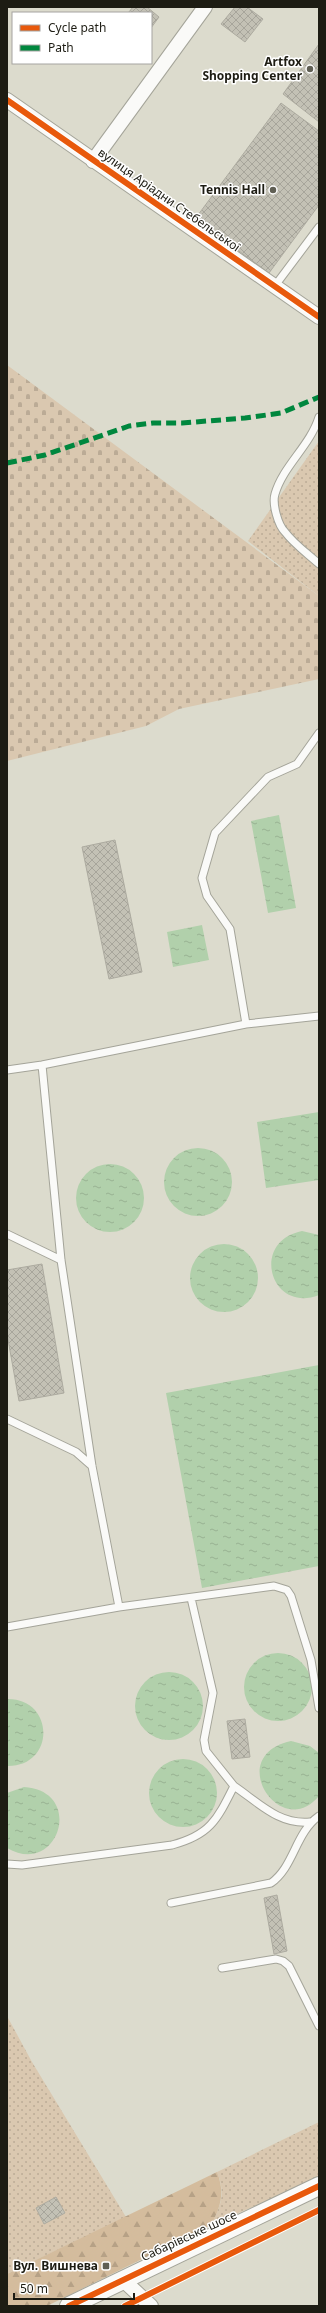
<svg xmlns="http://www.w3.org/2000/svg" width="326" height="2313" font-family="'Noto Sans',sans-serif">
	<style>
		.grass { fill: url(#grass-dots) }
		.forest { fill: url(#forest-firs) }
		.cemetery { fill: url(#cemetery-stones) }
		.water { fill: url(#water-ripples) }
		.building { fill: url(#building-cross-hatch); stroke: #adaba0 }
		.lines { fill: none; stroke-linecap: round; stroke-linejoin: round }
		.service-casing { stroke: #a4a499; stroke-width: 9 }
		.minor-casing { stroke: #a4a499; stroke-width: 16 }
		.tertiary-casing { stroke: #a4a499; stroke-width: 20 }
		.service { stroke: #fafaf8; stroke-width: 7 }
		.minor { stroke: #fafaf8; stroke-width: 14 }
		.tertiary { stroke: #fafaf8; stroke-width: 18 }
		.quiet { stroke: #00873e; stroke-width: 5; stroke-dasharray: 10 5; stroke-linecap: butt }
		.cycleway-casing { stroke: #fff; stroke-width: 8 }
		.cycleway { stroke: #e8590c; stroke-width: 6 }
		.poi-dot { fill: #605f54; stroke: #fff; stroke-width: 1.5 }
		.labels { text-anchor: middle; stroke-width: 3; stroke-linejoin: round; paint-order: stroke }
		.poi-label { font-size: 12px; font-weight: bold; fill: #1d1c13; stroke: #fff; text-anchor: end }
		.street-label { font-size: 12px; fill: #1d1c13; stroke: #fff }
	</style>
	<defs>
		<pattern id="grass-dots" width="8" height="8" patternUnits="userSpaceOnUse"><rect width="8" height="8" fill="#dac8b0"/><path d="M2 2h.1M6 6h.1" fill="none" stroke="#bbab96" stroke-width="1.8" stroke-linecap="round"/></pattern>
		<pattern id="forest-firs" width="22" height="20" patternUnits="userSpaceOnUse"><rect width="22" height="20" fill="#d4bc9d"/><path d="M5 1l3.5 6h-7zM16 11l3.5 6h-7z" fill="#b6a186"/></pattern>
		<pattern id="cemetery-stones" width="16" height="16" patternUnits="userSpaceOnUse"><rect width="16" height="16" fill="#dac8b0"/><path d="M2 7V4a2 2 0 0 1 4 0v3zM10 15v-3a2 2 0 0 1 4 0v3z" fill="#bbab96"/></pattern>
		<pattern id="water-ripples" width="26" height="14" patternUnits="userSpaceOnUse"><rect width="26" height="14" fill="#b1d0ab"/><path d="M2 4q2-2 4 0t4 0M15 11q2-2 4 0t4 0" fill="none" stroke="#98b292"/></pattern>
		<pattern id="building-cross-hatch" width="8" height="8" patternUnits="userSpaceOnUse"><rect width="8" height="8" fill="#c3c1b5"/><path d="M0 0l8 8M0 8l8-8" fill="none" stroke="#a7a59b"/></pattern>
	</defs>
	<rect width="100%" height="100%" fill="#dcdbcd"/>
	<!-- grass -->
	<path class="grass" d="M319,441V596L248,541Z
		M7,2016L32,2062L126,2217L7,2274Z
		M319,2122V2178L211,2225C221,2204 226,2195 217,2172Z"/>
	<!-- forest -->
	<path class="forest" d="M217,2172C225,2193 221,2206 211,2225L47,2306H7V2274Z"/>
	<!-- cemetery -->
	<path class="cemetery" d="M7,365L319,596V679L179,709L146,726L7,761Z"/>
	<!-- water -->
	<path class="water" d="M279,815L296,908L268,913L251,821Z
		M202,925L209,960L173,967L167,932Z
		M319,1112V1180L266,1188L257,1122Z
		M164 1182a34 34 0 1 1 68 0a34 34 0 1 1-68 0Z
		M76 1198a34 34 0 1 1 68 0a34 34 0 1 1-68 0Z
		M302,1231L319,1235V1295C271,1314 249,1242 302,1231Z
		M190 1278a34 34 0 1 1 68 0a34 34 0 1 1-68 0Z
		M319,1365V1566L202,1588L166,1393Z
		M244 1687a34 34 0 1 1 68 0a34 34 0 1 1-68 0Z
		M135 1706a34 34 0 1 1 68 0a34 34 0 1 1-68 0Z
		M7,1699C55,1698 56,1767 7,1766Z
		M291,1741L310,1746L319,1753V1796C281,1842 223,1756 291,1741Z
		M149 1793a34 34 0 1 1 68 0a34 34 0 1 1-68 0Z
		M24,1787C86,1791 58,1878 7,1848V1793Z"/>
	<!-- building -->
	<path class="building" d="M133,7H147L159,17L151,28V13H128Z
		M235,7H247L263,19L245,42L221,24Z
		M319,44V122L283,94Z
		M281,103L319,131V205L269,273L195,219Z
		M115,840L142,972L109,979L82,847Z
		M42,1264L64,1393L19,1401L7,1334V1270Z
		M245,1719L250,1757L232,1759L227,1721Z
		M277,1895L287,1951L274,1954L264,1898Z
		M56,2197L65,2213L44,2224L36,2208Z"/>
	<g class="lines">
		<defs>
			<path id="service" d="M274,287L319,227
				M319,417C310,446 283,466 275,494C272,504 278,525 285,532C294,544 308,554 319,564
				M246,1024L230,929L207,896L202,878L215,833L268,777L297,764L319,733
				M42,1065L61,1260L92,1466L119,1607L274,1586L287,1590L291,1596L311,1660L319,1708
				M7,1070L42,1065L246,1024L319,1016
				M7,1234L61,1260
				M7,1419L76,1452L92,1466
				M191,1598L213,1693L204,1740L206,1751L234,1786
				M7,1627L119,1607
				M7,1864L22,1865L172,1845C210,1835 217,1820 234,1786C259,1803 279,1825 310,1822
				M171,1903L271,1883C294,1867 295,1833 319,1816
				M222,1968L276,1959L283,1961L289,1966L319,2026"/>
			<path id="minor" d="M7,100L319,317
				M93,161L205,7
				M122,2279L151,2306"/>
			<path id="tertiary" d="M69,2306L319,2186"/>
		</defs>
		<!-- service casing -->
		<use href="#service" class="service-casing"/>
		<!-- minor casing -->
		<use href="#minor" class="minor-casing"/>
		<!-- tertiary casing -->
		<use href="#tertiary" class="tertiary-casing"/>
		<!-- service -->
		<use href="#service" class="service"/>
		<!-- minor -->
		<use href="#minor" class="minor"/>
		<!-- tertiary -->
		<use href="#tertiary" class="tertiary"/>
		<!-- quiet -->
		<path class="quiet" d="M7,463L45,455L129,426L153,423H182L245,418L281,413L319,397"/>
		<defs>
			<path id="cycleway" d="M7,100L319,317
				M69,2306L319,2186
				M125,2306L319,2210"/>
		</defs>
		<!-- cycleway casing -->
		<use href="#cycleway" class="cycleway-casing"/>
		<!-- cycleway -->
		<use href="#cycleway" class="cycleway"/>
	</g>
	<!-- markers -->
	<g class="poi-dot">
		<circle cx="310" cy="69" r="4"/>
		<circle cx="273" cy="190" r="4"/>
		<rect x="102" y="2262" width="8" height="8" rx="2"/>
	</g>
	<g class="labels">
		<!-- poi labels -->
		<g class="poi-label">
			<text x="302" y="66">Artfox<tspan x="302" dy="14">Shopping Center</tspan></text>
			<text x="265" y="194">Tennis Hall</text>
			<text x="98" y="2270">Вул. Вишнева</text>
		</g>
		<!-- street labels -->
		<g class="street-label">
			<text transform="translate(169 200) rotate(35)" y="4">вулиця Аріадни Стебельської</text>
			<text transform="translate(189 2236) rotate(-25)" y="4">Сабарівське шосе</text>
		</g>
	</g>
	<!-- border -->
	<rect width="326" height="2313" fill="none" stroke="#1d1c13" stroke-width="16"/>
	<!-- legend -->
	<rect x="12" y="12" width="140" height="52" fill="#ffffff" stroke="#a5a4a1"/>
	<rect x="20" y="25" width="20" height="6" fill="#e8590c" stroke="#a5a4a1"/>
	<text x="48" y="32" font-size="12" fill="#1d1c13">Cycle path</text>
	<rect x="20" y="45" width="20" height="6" fill="#00873e" stroke="#a5a4a1"/>
	<text x="48" y="52" font-size="12" fill="#1d1c13">Path</text>
	<!-- scale -->
	<path d="M14 2293v6h120v-6" fill="none" stroke="#1d1c13" stroke-width="2"/>
	<text x="20" y="2293" font-size="12" fill="#1d1c13" stroke="#ffffff" stroke-width="3" paint-order="stroke">50 m</text>
</svg>
